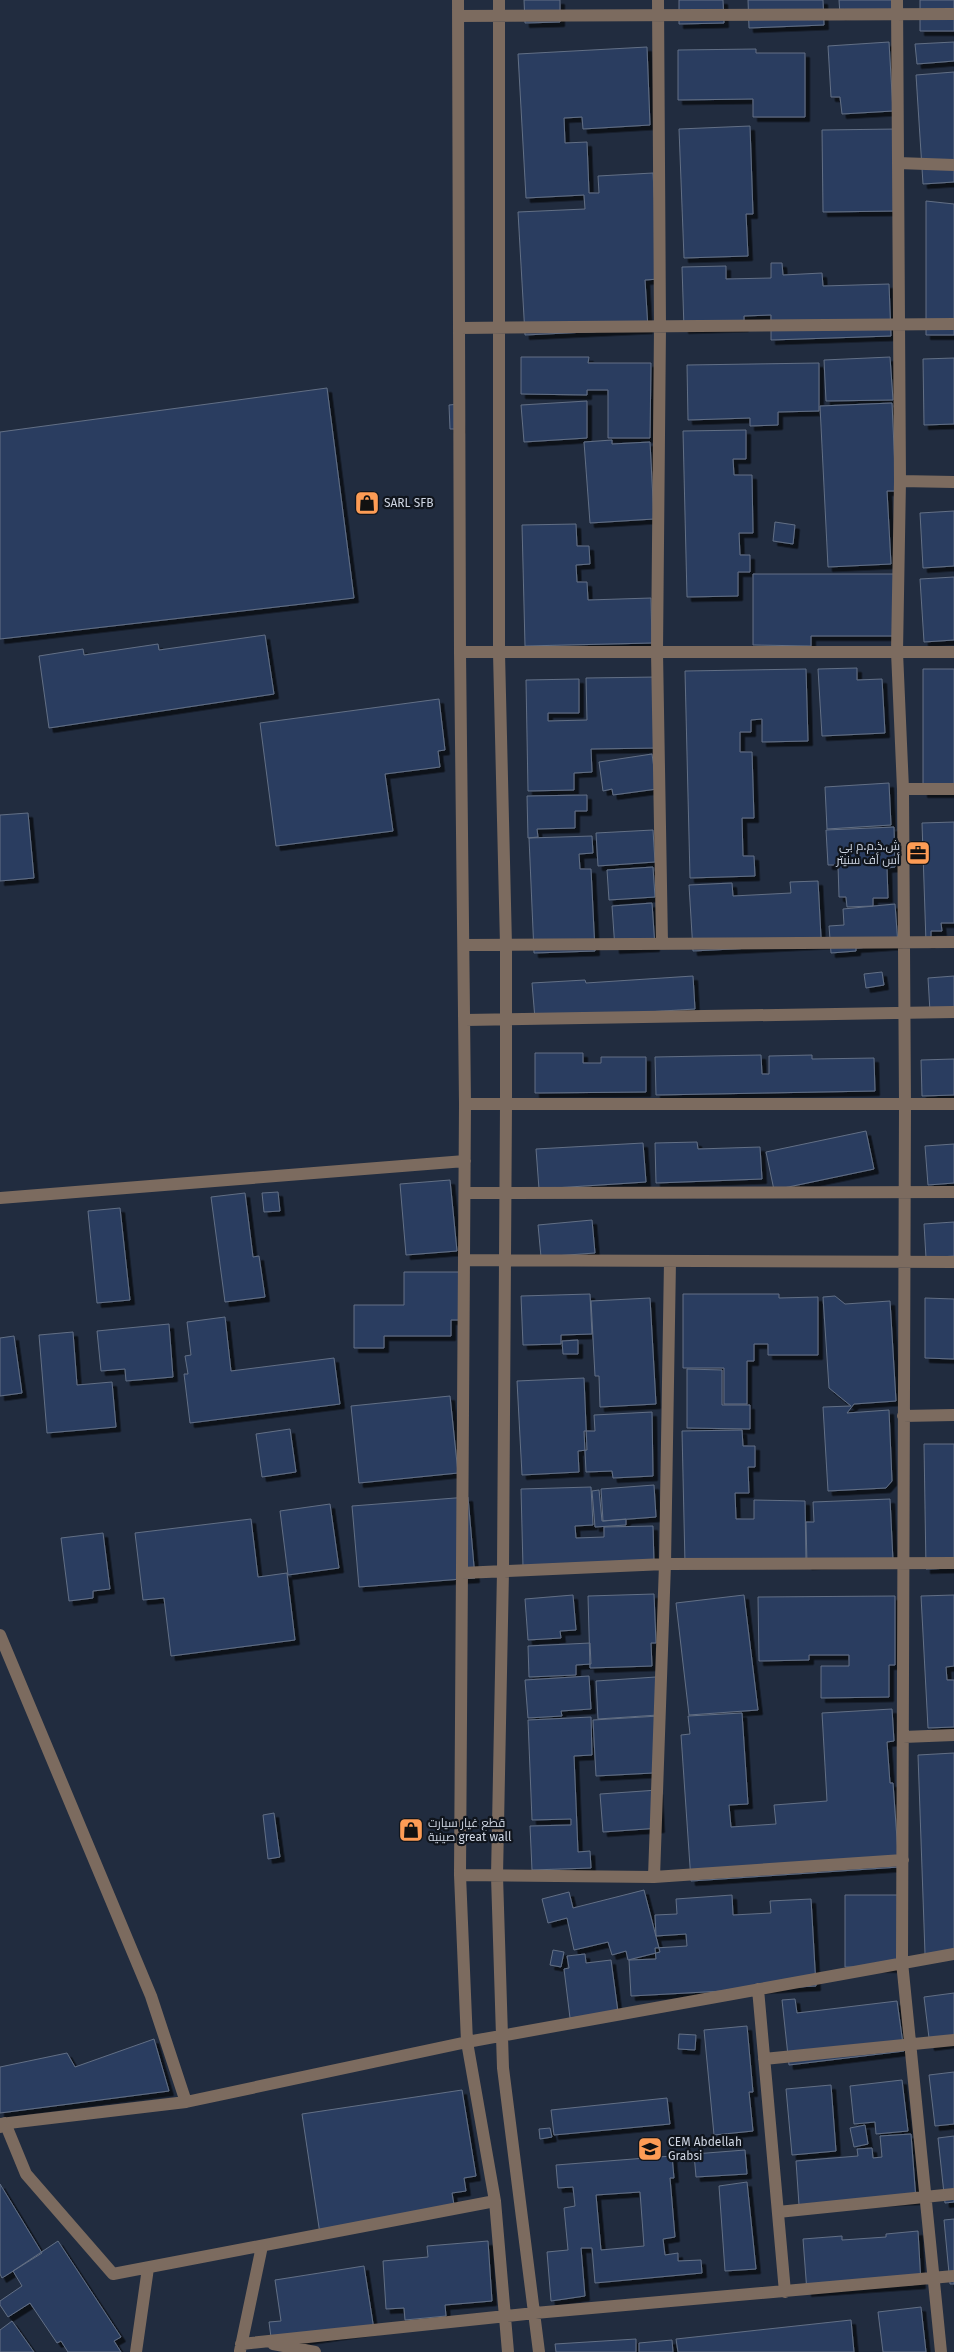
<svg xmlns="http://www.w3.org/2000/svg" width="954" height="2352" font-family="'Fira Sans',Cairo,sans-serif">
	<style>
		.building { fill: #2b3e60; stroke: #626f85; fill-rule: evenodd; filter: url(#shadow) }
		.lines { fill: none; stroke-linecap: round; stroke-linejoin: round }
		.minor { stroke: #7c6b5f; stroke-width: 12 }
		.labels { text-anchor: middle; stroke-width: 4.5; stroke-linejoin: round; paint-order: stroke }
		.poi-label { font-size: 12px; fill: #cfd6e3; stroke: #10151d; text-anchor: start }
	</style>
	<defs>
		<filter id="shadow"><feDropShadow dx="4.5" dy="4.5" stdDeviation="0" flood-color="#0009"/></filter>
	</defs>
	<rect width="100%" height="100%" fill="#212c3f"/>
	<!-- building -->
	<path class="building" d="M524,0H560V22L525,23Z
		M679,0H723L724,23L679,24Z
		M748,0H823L824,25L749,28Z
		M839,0H892V12L840,15Z
		M920,0H954V31H920Z
		M889,42L893,111L842,114L840,97H831L828,46Z
		M954,42V61L917,64L915,44Z
		M647,47L650,125L583,129L582,117L564,118L565,143L587,142L589,193H599L598,176L653,173L659,279L645,280L648,329L525,335L518,212L585,209L584,195L526,198L518,54Z
		M756,49V53H805V117H753V99L678,100V50Z
		M954,72V182L923,184L916,75Z
		M750,126L753,214H746L748,256L684,258L679,129Z
		M897,129L898,211L823,212L822,130Z
		M926,201L954,204V335H926Z
		M771,263H782L783,275L822,273L823,286L889,284L891,336L771,340V315L744,316V327L684,329L682,267L726,266V279L771,278Z
		M521,357H589L588,363H651L650,438H608V390H587V395L521,394Z
		M890,357L893,400L826,401L824,360Z
		M954,358V424L924,425L923,359Z
		M819,363V411L778,412V425L750,426V418L688,420L687,365Z
		M327,388L354,598L0,639V432Z
		M587,401V438L524,442L521,405Z
		M892,403L896,491H887L891,564L828,567L820,406Z
		M459,404L460,429H450L449,405Z
		M746,430V459H733L734,475H752L753,533H739L740,555H750V572H738V596L687,597L683,431Z
		M612,440V444L650,442L654,519L590,523L584,442Z
		M954,511V566L923,568L920,513Z
		M775,522L795,525L793,544L773,541Z
		M576,524L577,546H589L590,564L576,565L577,582H587L588,600L651,598L652,643L525,646L522,525Z
		M753,574H894V636H811V646L753,645Z
		M954,577V640L924,642L920,579Z
		M265,635L274,694L49,728L39,656L83,649L84,655L158,644L159,650Z
		M857,668V680L882,679L885,733L822,736L818,669Z
		M806,669L808,741L762,742V719L751,720V732H740V752H752L754,818H742L743,856H754L755,876L690,878L685,671Z
		M923,669H954V793H923Z
		M657,677L658,748L591,749L592,772L574,773V790L528,791L526,680L579,679V713H548V721L587,720L586,678Z
		M439,699L445,750L438,751L440,767L385,774L393,831L276,846L260,723Z
		M652,754L657,789L613,795L612,789L603,791L599,762Z
		M889,783L891,825L827,829L825,787Z
		M587,795V811H575V828L537,829L538,837L528,838L527,796Z
		M28,813L34,878L0,881V815Z
		M954,822V923H941L942,931H931V943H926L922,823Z
		M894,827L895,867L887,868L888,898H873V906L847,907L846,897H839L838,865H828L826,830Z
		M653,830L655,862L598,866L596,833Z
		M592,836L593,853L579,854L580,869H591L595,951L534,953L529,838Z
		M653,867L655,897L609,900L607,870Z
		M818,881L821,937L829,944L693,951L689,885L732,883L733,896L791,893L790,882Z
		M652,903L655,947L615,949L612,906Z
		M895,904L898,945L856,948V951L831,953L829,926L844,925L843,909Z
		M882,972L884,985L866,988L864,974Z
		M693,976L695,1009L535,1019L532,983L585,980L586,983Z
		M954,976V1011L930,1012L928,978Z
		M535,1053H583V1063H601V1057H646V1092L535,1093Z
		M761,1055L762,1074H769V1056L812,1055V1059L874,1058L875,1091L656,1095L655,1057Z
		M954,1059V1095L922,1096L921,1060Z
		M866,1131L874,1169L774,1190L766,1152Z
		M697,1142L698,1149L760,1147L762,1179L656,1183L655,1143Z
		M643,1143L646,1182L539,1189L536,1149Z
		M954,1144V1183L928,1185L925,1146Z
		M450,1180L457,1251L406,1255L400,1184Z
		M278,1192L280,1211L264,1212L262,1193Z
		M245,1193L253,1257L259,1256L265,1297L225,1302L211,1197Z
		M120,1208L130,1300L97,1303L88,1211Z
		M592,1220L595,1253L541,1257L538,1225Z
		M954,1222V1256L926,1258L924,1224Z
		M404,1272H460V1320H451V1336H384V1348H354V1305H404Z
		M590,1294L592,1334L561,1335V1344L523,1345L521,1296Z
		M683,1294H779V1298L818,1297V1355H768V1344H754V1361H747V1404H724V1368H683Z
		M835,1296L845,1304L890,1301L896,1401L854,1404L847,1413L889,1410L892,1481L886,1488L828,1491L823,1407L851,1406L829,1388L823,1297Z
		M650,1298L656,1404L600,1407L599,1376H595L591,1301Z
		M925,1298L954,1299V1359L925,1358Z
		M225,1317L231,1371L334,1358L340,1404L190,1423L184,1374H188L185,1356L191,1355L187,1322Z
		M169,1324L173,1377L126,1381L125,1369L101,1371L97,1331Z
		M73,1332L77,1385L112,1382L116,1427L47,1433L39,1335Z
		M14,1336L22,1393L0,1396V1338Z
		M578,1340V1354H563L562,1341Z
		M687,1369L722,1370V1405H750V1429L687,1428Z
		M584,1378L587,1450L578,1451L579,1472L522,1475L517,1381Z
		M450,1396L458,1473L359,1483L351,1406Z
		M652,1412L653,1476L613,1478L612,1471L586,1472L584,1431H595L594,1415Z
		M290,1429L296,1472L262,1477L256,1434Z
		M742,1430L743,1446H755V1467H748L749,1493H735L736,1519H754V1500L805,1501L806,1562L685,1564L682,1431Z
		M924,1444H954V1568L926,1569Z
		M654,1485L656,1517L603,1521L601,1489Z
		M591,1487L593,1525L575,1526L576,1538L604,1537V1527L653,1526L654,1564L523,1568L521,1489Z
		M599,1490L602,1521L626,1519V1525L595,1527L592,1491Z
		M468,1497L475,1578L359,1587L352,1506Z
		M890,1499L893,1561L807,1565L806,1522H814L813,1502Z
		M330,1504L339,1568L288,1575L280,1511Z
		M251,1519L258,1577L287,1573L295,1640L171,1656L164,1598L143,1600L135,1533Z
		M103,1533L110,1589L93,1591V1598L69,1601L61,1538Z
		M654,1594L656,1643H651L652,1666L590,1668L588,1596Z
		M573,1595L576,1630L560,1631L561,1638L528,1640L525,1599Z
		M744,1595L758,1710L689,1715L676,1603Z
		M954,1595V1666L946,1667L947,1680H954V1727L928,1728L921,1596Z
		M895,1596V1665H889V1697L821,1698V1666H849V1655H809V1660L759,1661L758,1597Z
		M590,1643L591,1664L576,1665V1675L529,1677L528,1646Z
		M589,1676L591,1709L561,1711L562,1716L528,1718L525,1680Z
		M656,1677L658,1715L598,1719L596,1681Z
		M892,1709L894,1741L887,1742L890,1783H893L899,1867L691,1881L681,1735L690,1734L688,1716L742,1713L748,1804L729,1805L731,1827L776,1824L774,1805L827,1801L822,1713Z
		M659,1716L653,1773L596,1776L593,1720Z
		M591,1717L592,1755L574,1756L578,1852L590,1851L591,1868L532,1870L530,1826L571,1825V1819L532,1820L528,1720Z
		M954,1753V1954H925L918,1755Z
		M658,1790L660,1828L603,1832L600,1794Z
		M274,1813L280,1857L268,1859L263,1815Z
		M644,1890L660,1952L628,1960L626,1951L612,1955L608,1942L574,1950L567,1918L548,1923L542,1899L569,1892L573,1908Z
		M732,1895L733,1915L771,1913L770,1901L811,1899L816,1986L631,1996L629,1960L656,1959L655,1948L687,1946L686,1934L656,1936L655,1915L677,1914L676,1899Z
		M845,1895H898L897,1968L845,1967Z
		M553,1950L564,1952L561,1967L550,1965Z
		M585,1954L586,1963L611,1960L618,2012L570,2018L564,1969L569,1968L567,1956Z
		M954,1993V2043L930,2046L924,1997Z
		M795,1999L797,2013L897,2001L904,2051L789,2065L782,2000Z
		M747,2026L753,2092H749L753,2131L714,2135L704,2030Z
		M679,2034L696,2035L695,2050L678,2049Z
		M154,2039L169,2091L0,2113V2067L67,2053L75,2067Z
		M954,2072V2124L935,2126L929,2075Z
		M902,2080L908,2131L876,2134L875,2122L854,2124L850,2086Z
		M831,2085L836,2151L792,2155L786,2089Z
		M462,2090L476,2176L464,2178L466,2191L452,2193L454,2205L320,2234L302,2114Z
		M667,2098L670,2124L554,2135L551,2110Z
		M865,2125L868,2144L854,2147L850,2128Z
		M550,2128L552,2137L540,2139L539,2129Z
		M911,2134L916,2200L799,2205L796,2161L858,2156L857,2149L872,2148L873,2158L882,2157L880,2136Z
		M954,2136V2202L945,2203L938,2138Z
		M745,2150L747,2174L696,2177L694,2154Z
		M672,2156L674,2178H670L675,2237L663,2239L665,2255L678,2253V2261L701,2260L702,2273L595,2283L592,2248H581L585,2296L551,2301L547,2252L568,2250L564,2208L575,2206L573,2187L558,2188L556,2165ZM640,2192L644,2246L601,2250L596,2195Z
		M747,2182L756,2269L725,2271L719,2186Z
		M0,2184L42,2253L2,2278L0,2274Z
		M954,2219V2284H950L944,2220Z
		M918,2231L921,2284L807,2292L803,2239L842,2236V2240L886,2237V2234Z
		M58,2241L121,2337L114,2341L121,2352H68L61,2341L57,2343L30,2303L8,2317L0,2305V2301L22,2286L13,2271Z
		M488,2241L492,2301L445,2305L446,2316L405,2320L404,2308L386,2309L383,2261L428,2257L427,2246Z
		M364,2266L374,2330L272,2345L269,2322L281,2321L275,2280Z
		M921,2307L926,2352H883L878,2312Z
		M851,2320L854,2352H678L676,2339Z
		M12,2321L34,2352H0V2330Z
		M636,2339V2352H556L555,2344Z
		M672,2340L673,2352H639V2343Z"/>
	<g class="lines">
		<!-- minor -->
		<path class="minor" d="M458,0L460,652L465,1104L460,1875L467,2042L495,2201L508,2352
			M499,0V653L506,945V1104L503,1571L497,1876L503,2068L539,2352
			M658,0L660,327L657,652L662,943
			M897,0L900,481L897,652L903,789L905,1104L902,1962L941,2352
			M458,16L954,14
			M898,163L954,165
			M459,328L954,324
			M900,481L954,482
			M460,652H954
			M903,789H954
			M465,945L954,942
			M465,1020L954,1012
			M465,1104H954
			M465,1193L954,1192
			M0,1198L465,1161
			M465,1260L954,1262
			M903,1416L954,1415
			M462,1573L665,1564L954,1563
			M0,1635L151,1996L186,2102
			M903,1737L954,1735
			M460,1875L654,1877L903,1860
			M654,1877L665,1564L670,1261
			M758,1989L785,2292
			M764,2059L954,2040
			M0,2124L186,2102L467,2042L954,1954
			M0,2127L5,2123L26,2174L113,2274L495,2201
			M778,2212L954,2194
			M241,2344L535,2313L954,2276
			M273,2344L315,2352
			M240,2351L262,2246
			M136,2352L148,2268"/>
	</g>
	<!-- icons -->
	<defs>
		<symbol id="shop-square" viewBox="-11 -11 22 22"><rect x="-9" y="-9" width="18" height="18" rx="4" fill="#fd9c55" stroke="#10151d"/><path d="M-5-2.5h2.3a2.7 3.5 0 0 1 5.4 0H5L5.5 6h-11ZM-1.5-2.5h3a1.5 2.3 0 0 0-3 0Z" fill="#111"/></symbol>
		<symbol id="office-square" viewBox="-11 -11 22 22"><rect x="-9" y="-9" width="18" height="18" rx="4" fill="#fd9c55" stroke="#10151d"/><path d="M-6-3h4V-5.5h4V-3h4V5H-6ZM-1-4.5V-3h2v-1.5ZM-6 0V1H6V0Z" fill="#111"/></symbol>
		<symbol id="school-square" viewBox="-11 -11 22 22"><rect x="-9" y="-9" width="18" height="18" rx="4" fill="#fd9c55" stroke="#10151d"/><path d="M0-5L7-2L0 1L-7-2ZM-4 1L0 2.5L4 1V4Q0 6-4 4Z" fill="#111"/></symbol>
	</defs>
	<g fill-rule="evenodd">
		<use href="#shop-square" x="353" y="489" width="28" height="28"/>
		<use href="#office-square" x="904" y="839" width="28" height="28"/>
		<use href="#shop-square" x="397" y="1816" width="28" height="28"/>
		<use href="#school-square" x="636" y="2135" width="28" height="28"/>
	</g>
	<g class="labels">
		<!-- poi labels -->
		<g class="poi-label">
			<text x="384" y="507">SARL SFB</text>
			<text x="900" y="850" text-anchor="end">ش.ذ.م.م بي<tspan x="900" dy="14">أس أف سنيتر</tspan></text>
			<text x="428" y="1827">قطع غيار سيارت<tspan x="428" dy="14">صينية great wall</tspan></text>
			<text x="668" y="2146">CEM Abdellah<tspan x="668" dy="14">Grabsi</tspan></text>
		</g>
	</g>
</svg>
